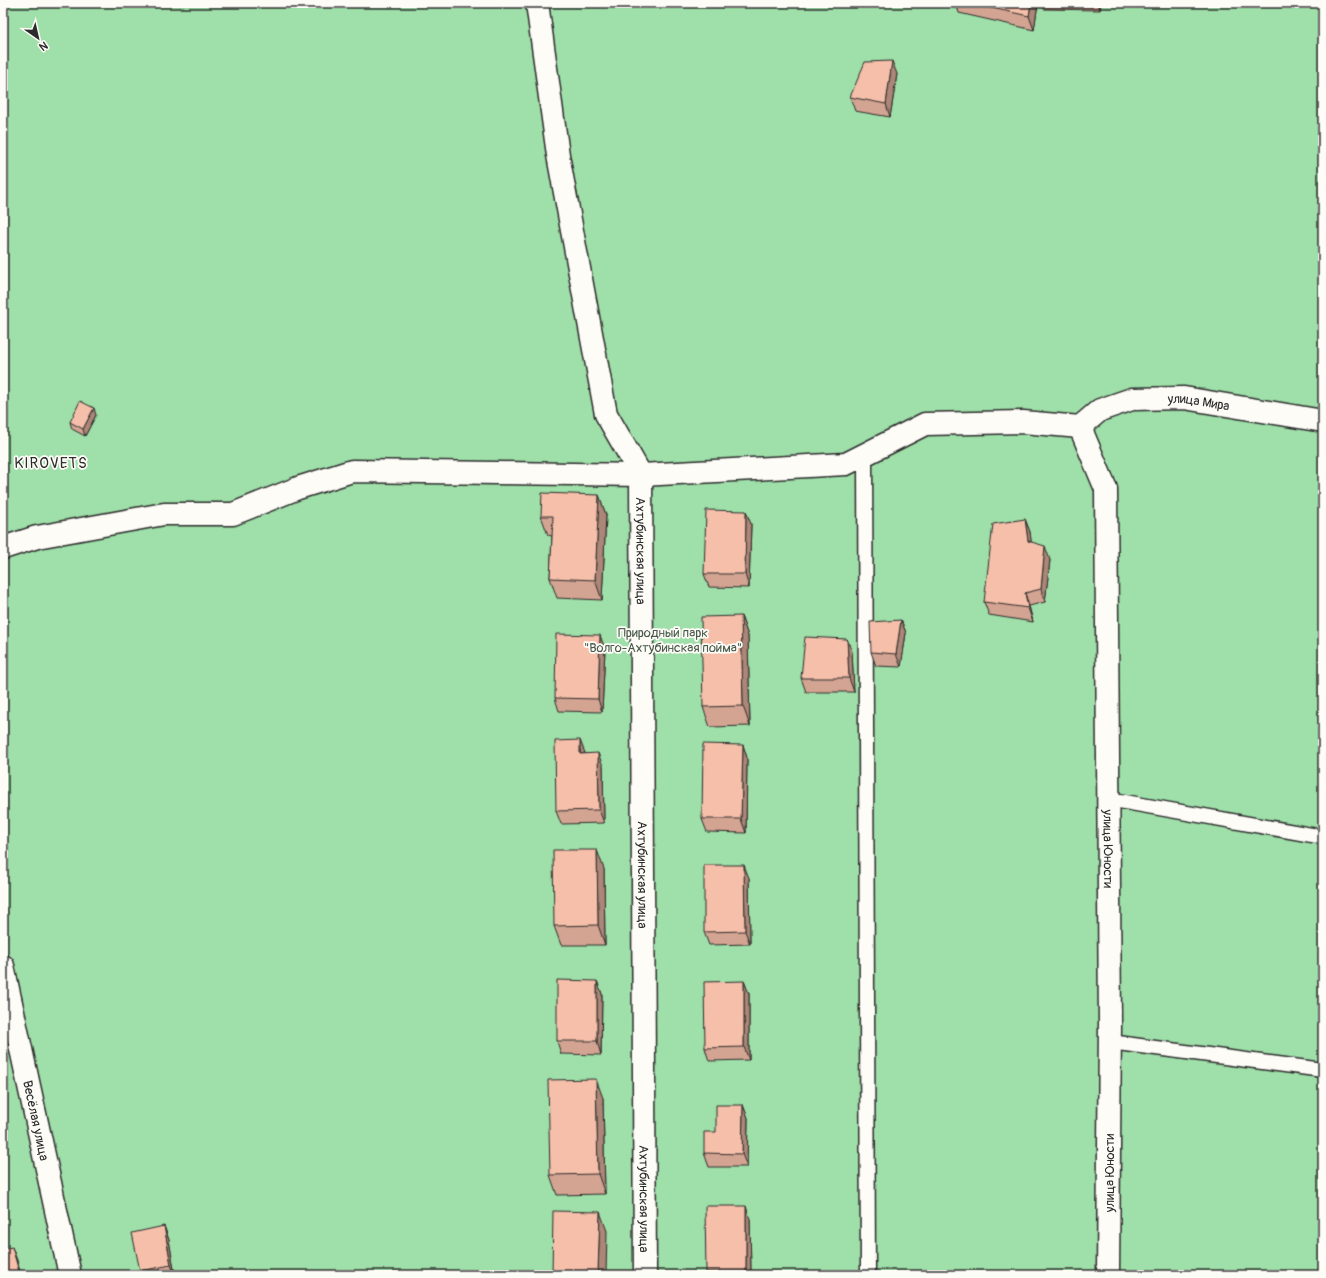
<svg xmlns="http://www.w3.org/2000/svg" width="1326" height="1278" font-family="Pangolin,sans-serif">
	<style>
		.green { fill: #9fdfa9; stroke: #65856a }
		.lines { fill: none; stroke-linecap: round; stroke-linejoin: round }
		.service-casing { stroke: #2b2b2b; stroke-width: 17 }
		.minor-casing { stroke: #2b2b2b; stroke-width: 25 }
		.service { stroke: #fdfcf7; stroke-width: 14 }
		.minor { stroke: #fdfcf7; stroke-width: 22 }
		.wall { fill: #d4a492; stroke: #2b2b2b }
		.shaded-wall { fill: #ac8677; stroke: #2b2b2b }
		.building { fill: #f6bfaa; stroke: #2b2b2b }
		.labels { text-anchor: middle; stroke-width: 3.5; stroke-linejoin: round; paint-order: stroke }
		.street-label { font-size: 13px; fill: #2b2b2b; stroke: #fdfcf7 }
		.park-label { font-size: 13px; fill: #48584a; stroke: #fdfcf7 }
		.quarter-label { font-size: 15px; letter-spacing: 1px; fill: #2b2b2b; stroke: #fdfcf7 }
	</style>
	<rect width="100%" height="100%" fill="#fcf0e8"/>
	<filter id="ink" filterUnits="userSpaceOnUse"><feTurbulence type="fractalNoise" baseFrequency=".025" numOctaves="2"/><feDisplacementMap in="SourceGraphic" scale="8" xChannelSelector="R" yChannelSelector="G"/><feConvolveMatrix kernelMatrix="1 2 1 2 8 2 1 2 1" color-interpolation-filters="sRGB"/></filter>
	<g filter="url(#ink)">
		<!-- green -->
		<path class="green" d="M3,3H1323V1275H3Z"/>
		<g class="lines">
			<defs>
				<path id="service" d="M865,455L868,1275
					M1108,799L1323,837
					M1110,1042L1323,1070"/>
				<g id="minor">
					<path id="s1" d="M537,3L558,155L606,414L641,475L645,1275"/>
					<path id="s2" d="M1080,427L1106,489L1110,1024L1108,1275"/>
					<path id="s3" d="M1080,427L1100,410L1132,399L1184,398L1323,421"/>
					<path d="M3,548L37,537L164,514H233L298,488L352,471L641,475L846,464L925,424L1023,422L1080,427"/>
					<path id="s4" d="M3,966L70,1275"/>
				</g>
			</defs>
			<!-- service casing -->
			<use href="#service" class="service-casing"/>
			<!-- minor casing -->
			<use href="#minor" class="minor-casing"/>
			<!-- service -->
			<use href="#service" class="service"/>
			<!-- minor -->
			<use href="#minor" class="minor"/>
		</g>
		<!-- wall -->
		<path class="wall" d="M956,3H1038L1034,30L959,13Z
			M1041,3H1101L1100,10L1044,9Z
			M897,74L890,117L855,111L850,97Z
			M96,415L85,436L72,429L70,422Z
			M599,495L606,515L602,600L557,598L550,578L552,536L548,535L541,516Z
			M1025,519L1030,532L1031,542L1050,560L1045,602L1029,606L1033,622L989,615L984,602Z
			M751,524L749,588L709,587L704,574Z
			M741,616L748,636L750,726L710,727L703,707Z
			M901,620L906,633L901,667L876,666L871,652Z
			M847,639L852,652L854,692H806L801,678Z
			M605,649L602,712L559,711L555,698Z
			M743,745L747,758L746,833L707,832L702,819Z
			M585,753L603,766L604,823L561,824L556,811Z
			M604,869L605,945H561L554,926Z
			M749,878L750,944L709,945L704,932Z
			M597,981L602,994L601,1055L561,1054L557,1041Z
			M744,981L749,994V1060L709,1061L705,1048Z
			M603,1098L605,1194L557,1195L550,1175Z
			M743,1105L748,1118L747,1167H709L704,1153L716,1132Z
			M750,1219L751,1275H707L706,1272Z
			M164,1226L169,1240L175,1275H141L140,1271Z"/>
		<!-- shaded-wall -->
		<path class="shaded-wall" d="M1031,3H1038L1034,30L1029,16Z
			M1098,3H1101L1100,10Z
			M892,61L897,74L890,117L886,104Z
			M94,408L96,415L85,436L83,429Z
			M599,495L606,515L602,600L595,580Z
			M746,511L751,524L749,588L745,574Z
			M1025,519L1030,532L1033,554L1028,541Z
			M1045,546L1050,560L1045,602L1041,589Z
			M1025,593L1029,606L1033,622L1028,608Z
			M741,616L748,636L750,726L743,706Z
			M901,620L906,633L901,667L896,654Z
			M600,635L605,649L602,712L598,699Z
			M847,639L852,652L854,692L849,678Z
			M580,740L585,753L580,754Z
			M743,745L747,758L746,833L741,819Z
			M598,753L603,766L604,823L599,810Z
			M597,850L604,869L605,945L598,925Z
			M744,865L749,878L750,944L745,931Z
			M597,981L602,994L601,1055L597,1041Z
			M744,981L749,994V1060L744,1047Z
			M596,1079L603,1098L605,1194L598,1174Z
			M743,1105L748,1118L747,1167L742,1154Z
			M746,1206L750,1219L751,1275H748L746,1272Z
			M600,1212L607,1231L606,1275L598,1272Z
			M164,1226L169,1240L175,1275L171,1265Z
			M12,1247L17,1260L21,1275H20Z"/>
		<!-- building -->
		<path class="building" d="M968,3H1031L1029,16Z
			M892,61L886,104L850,97L865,62Z
			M80,401L94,408L83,429L70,422Z
			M542,493L599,495L595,580L550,578L553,516H541Z
			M706,510L746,511L745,574H704Z
			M1025,519L1028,541L1045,546L1041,589L1025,593L1028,608L984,602L993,524Z
			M741,616L743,706L703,707L701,617Z
			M901,620L896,654L871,652L870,622Z
			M556,634L600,635L598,699L555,698Z
			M805,637L847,639L849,678H801Z
			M580,740V754L598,753L599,810L556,811L555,741Z
			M703,744L743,745L741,819H702Z
			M553,850H597L598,925L554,926Z
			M704,865H744L745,931L704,932Z
			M557,980L597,981V1041H557Z
			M744,981V1047L705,1048L704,982Z
			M596,1079L598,1174L550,1175L548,1080Z
			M716,1105H743L742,1154L704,1153V1132H716Z
			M705,1206H746V1272H706Z
			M553,1211L600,1212L598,1272H608V1275H552Z
			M164,1226L171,1265L140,1271L132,1233Z
			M12,1247L20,1275H3V1249Z"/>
	</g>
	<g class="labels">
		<!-- street labels -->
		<g class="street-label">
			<text dy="5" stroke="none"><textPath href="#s3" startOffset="127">улица Мира</textPath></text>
			<text dy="5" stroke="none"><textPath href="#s1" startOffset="563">Ахтубинская улица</textPath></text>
			<text dy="5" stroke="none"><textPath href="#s2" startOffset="427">улица Юности</textPath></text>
			<text dy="5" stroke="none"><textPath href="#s1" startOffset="887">Ахтубинская улица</textPath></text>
			<text dy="5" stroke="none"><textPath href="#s4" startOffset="158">Весёлая улица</textPath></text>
			<text transform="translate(1109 1173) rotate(-90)" y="5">улица Юности</text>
			<text dy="5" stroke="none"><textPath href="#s1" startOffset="1211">Ахтубинская улица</textPath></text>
		</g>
		<!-- park labels -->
		<g class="park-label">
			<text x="663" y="637">Природный парк<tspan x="663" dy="15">"Волго-Ахтубинская пойма"</tspan></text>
		</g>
		<!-- quarter labels -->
		<g class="quarter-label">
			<text x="51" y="468">KIROVETS</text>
		</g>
	</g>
	<!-- margin -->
	<rect width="1326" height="1278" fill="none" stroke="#fdfcf7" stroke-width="16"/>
	<rect x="8" y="8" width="1310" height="1262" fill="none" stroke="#2b2b2b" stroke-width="1.5" filter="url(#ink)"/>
	<!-- north arrow -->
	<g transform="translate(38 38) rotate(146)" stroke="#fdfcf7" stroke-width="3" paint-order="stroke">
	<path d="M0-3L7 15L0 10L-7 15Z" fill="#2b2b2b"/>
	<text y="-6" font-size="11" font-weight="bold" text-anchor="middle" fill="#2b2b2b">N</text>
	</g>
</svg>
